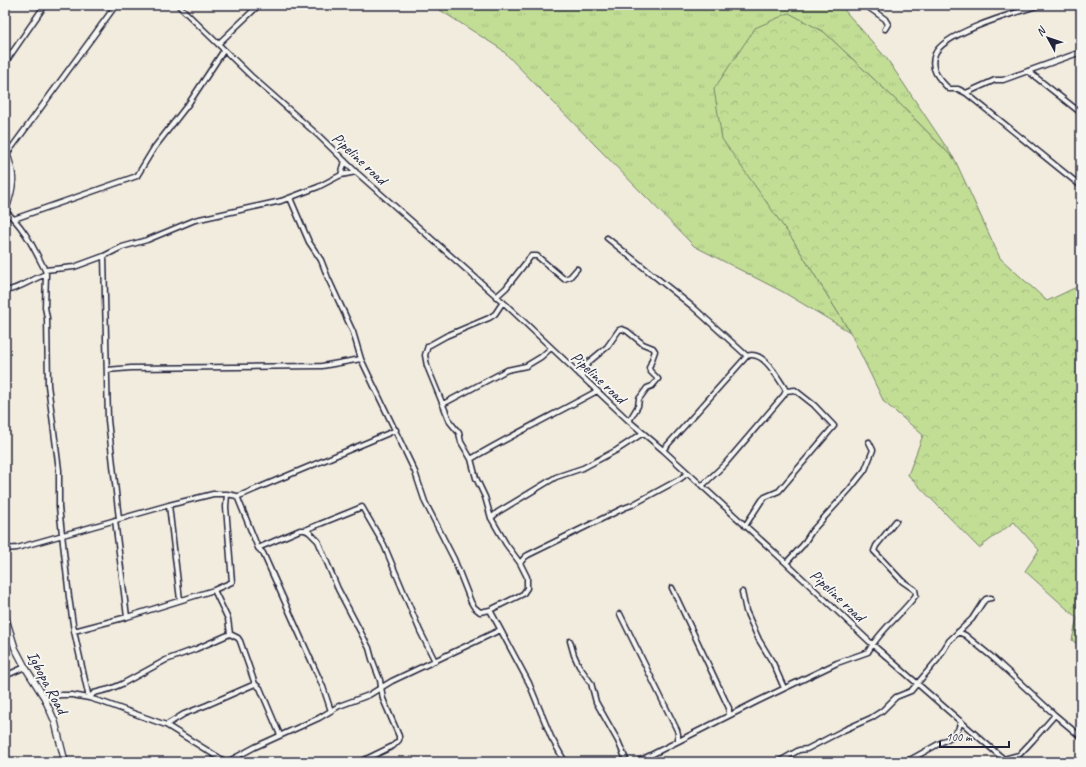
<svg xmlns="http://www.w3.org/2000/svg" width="1086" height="767" font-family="Caveat,sans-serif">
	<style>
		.grass { fill: url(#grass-tufts); stroke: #728068 }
		.forest { fill: url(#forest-crowns); stroke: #728068 }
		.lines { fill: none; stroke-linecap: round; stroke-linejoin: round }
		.street-casing { stroke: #22223b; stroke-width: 7 }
		.secondary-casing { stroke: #22223b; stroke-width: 8 }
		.street { stroke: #f6f6f2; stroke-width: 4 }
		.secondary { stroke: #f6f6f2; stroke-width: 5.5 }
		.labels { text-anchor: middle; stroke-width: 4; stroke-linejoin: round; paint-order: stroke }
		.street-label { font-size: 16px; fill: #22223b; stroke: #f6f6f2 }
	</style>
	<defs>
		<pattern id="grass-tufts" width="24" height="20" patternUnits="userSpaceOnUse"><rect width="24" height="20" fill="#c2de95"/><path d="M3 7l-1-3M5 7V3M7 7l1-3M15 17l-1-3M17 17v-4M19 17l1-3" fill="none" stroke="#a6be81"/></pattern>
		<pattern id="forest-crowns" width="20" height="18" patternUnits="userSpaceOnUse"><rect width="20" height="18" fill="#c2de95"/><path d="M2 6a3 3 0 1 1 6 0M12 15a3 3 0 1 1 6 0" fill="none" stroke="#a6be81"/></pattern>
	</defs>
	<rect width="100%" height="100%" fill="#f2ecdf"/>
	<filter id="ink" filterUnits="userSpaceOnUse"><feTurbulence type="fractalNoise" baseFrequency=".025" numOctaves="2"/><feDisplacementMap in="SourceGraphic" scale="8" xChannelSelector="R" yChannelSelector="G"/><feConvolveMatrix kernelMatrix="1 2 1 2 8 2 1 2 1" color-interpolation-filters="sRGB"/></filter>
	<g filter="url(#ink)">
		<!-- grass -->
		<path class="grass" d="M432,5H840L887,59L955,160L898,102L824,32L793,240L850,332L783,292L694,246L501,49Z"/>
		<!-- forest -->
		<path class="forest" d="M789,13L824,32L898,102L955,160L1000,258L1047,301L1081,285V647L1072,640L1077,618L1025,571L1039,550L1014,522L979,548L908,475L923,435L884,402L850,332L793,240L722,139L714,89L755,28Z"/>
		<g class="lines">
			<defs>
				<path id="street" d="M178,5L251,76L319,136L356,172L503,302L629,421L663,450L786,563L872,644L1007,762
					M865,5L885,19L888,24L885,29
					M1040,5C1018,12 944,32 935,54C929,69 939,79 949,89H958L966,93L1081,186
					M218,44L259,5
					M5,63L45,5
					M1028,71L1081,113
					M966,93L995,80H1003L1081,52
					M7,154L116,5
					M341,175L345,161
					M290,198L309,242L321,260L328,278L353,332L361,359L415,472L425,502L454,559L471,602L474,607L480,612L490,610L523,594L527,588V577L520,563L506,544L491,518L485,497L476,478L471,459L461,442L459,433L450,422L427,366L425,355L428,346L446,336L489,318L495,314L503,302
					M5,211C24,226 34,249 45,270
					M14,219L137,176L154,148L189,103L224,50
					M607,238L693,307L747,356
					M104,256L108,420L119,519
					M46,274L45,307L47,318L48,385L59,470V507L69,597L74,631
					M5,291C19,289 32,279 46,274L45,270L74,267L104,256L122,247L147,240L195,220L281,201L318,187L341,175L356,172
					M496,297L506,288L531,256H537L564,279L570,277L577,269
					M107,370L131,368L322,366L361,359
					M580,375L590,361L607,347L619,330L622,329L627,331L643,344L653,348L655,351L649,368L650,371L658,379L652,386L647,388L639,399L638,406L629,421
					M443,404L507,370L526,366L541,357L551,348
					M663,450L747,356C763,350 776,375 784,387L786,391L784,395L725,464L702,486
					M471,459C512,435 555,414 597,391
					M237,497C290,474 343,453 396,430
					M169,505L180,600
					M491,518L498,512L556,477L583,468L617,450L643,433
					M745,526L762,500L765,497L779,491L834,426L814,405L795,390L786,391
					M305,530L362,507L384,545L420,631L435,661
					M258,548L300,530H305L309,532L318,541L338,589L369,648L372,659L380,680L383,699L399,736V740L393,746L360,762
					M5,549L17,548L169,505L213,494H227L237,496L258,548L263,553L323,687L331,711
					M520,563L525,557L528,555L624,508L632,505L680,479L688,473
					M786,563L803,545L812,531L849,490L865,470L873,450L869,442
					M672,588L727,704L729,708V715
					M214,590L232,582L226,507L227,494
					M742,592L746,611L759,640L773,663L784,688
					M490,610L529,683L551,737L565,762
					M620,614L677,730L678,734V741
					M127,617L214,590L228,619L230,634
					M958,632L965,635L992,657L1055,715L1081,737
					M570,641L574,655L579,666L591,683L596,702L618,741L627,762
					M5,676L25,667
					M44,697L62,695H72L89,698L105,703L166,725L226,762
					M89,698L94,693L110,689L122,684L166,660L196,649L230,634L238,638L240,641L255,684L260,688L280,735
					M89,698L74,631L127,617L115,520
					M166,725L184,714L207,705L255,684
					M1004,759L1019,755L1033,740L1055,715
					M227,762L255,747L319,718L339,706L369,695L392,681L500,630
					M637,762L758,701L837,663L868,652C880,630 901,615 916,595L915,590L902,581L874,551L876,546L896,521
					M778,762L799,750L807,749L844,730L871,718L882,711L896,697L911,691L938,659L949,641L972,619L983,602L986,599L991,598
					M906,762L951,737L958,730L961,721"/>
				<path id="secondary" d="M5,150C16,175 14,186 5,212
					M5,616L15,648L25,667L44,697L55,722L65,762"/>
			</defs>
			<!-- street casing -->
			<use href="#street" class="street-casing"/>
			<!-- secondary casing -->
			<use href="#secondary" class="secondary-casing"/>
			<!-- street -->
			<use href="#street" class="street"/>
			<!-- secondary -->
			<use href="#secondary" class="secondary"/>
		</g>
	</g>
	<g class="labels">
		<!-- street labels -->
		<g class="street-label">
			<text transform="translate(360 158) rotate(43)" y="6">Pipeline road</text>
			<text transform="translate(599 377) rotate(43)" y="6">Pipeline road</text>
			<text transform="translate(838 595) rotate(43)" y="6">Pipeline road</text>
			<text transform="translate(48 682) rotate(62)" y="6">Igbopa Road</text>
		</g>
	</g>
	<!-- margin -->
	<rect width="1086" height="767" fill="none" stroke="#f6f6f2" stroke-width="20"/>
	<rect x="10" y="10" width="1066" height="747" fill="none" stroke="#22223b" stroke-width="1.5" filter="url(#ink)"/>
	<!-- north arrow -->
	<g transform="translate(1048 38) rotate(310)" stroke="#f6f6f2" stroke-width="3" paint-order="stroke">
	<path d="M0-3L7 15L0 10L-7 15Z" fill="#22223b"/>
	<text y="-6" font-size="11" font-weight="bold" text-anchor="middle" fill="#22223b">N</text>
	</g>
	<!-- scale -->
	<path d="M940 741v6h69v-6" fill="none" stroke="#22223b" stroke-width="2"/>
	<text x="946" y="741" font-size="12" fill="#22223b" stroke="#f6f6f2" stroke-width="3" paint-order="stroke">100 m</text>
</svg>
